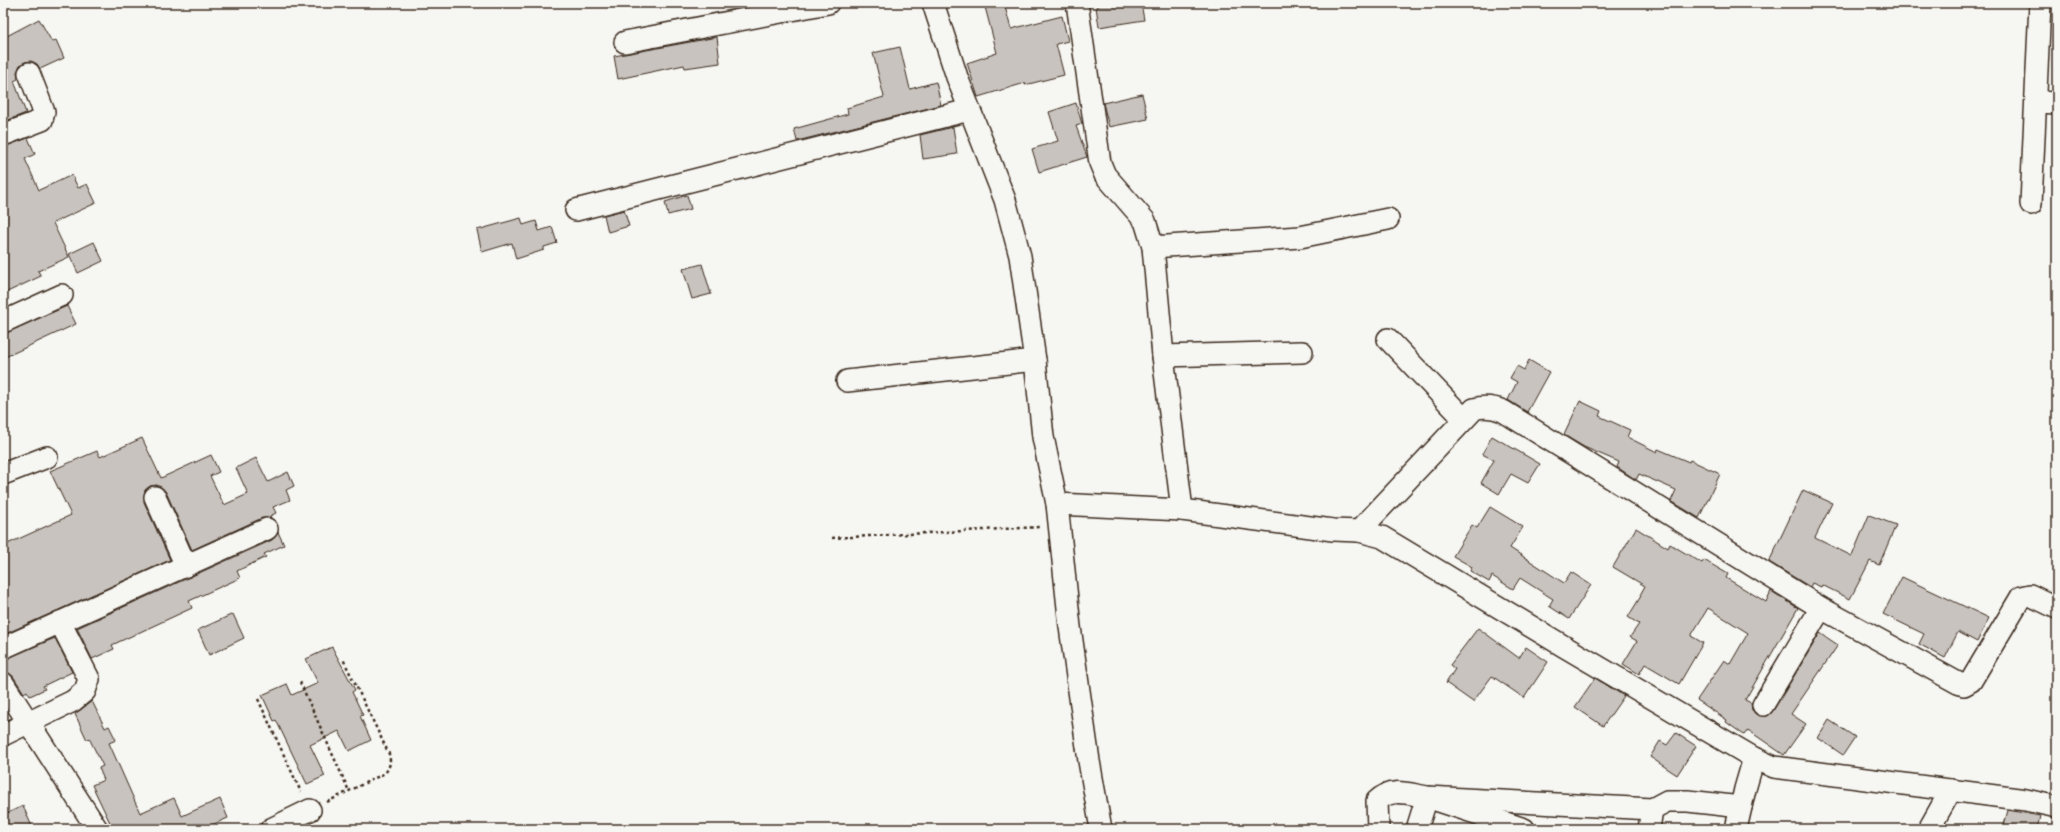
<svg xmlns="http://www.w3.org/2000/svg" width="2060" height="832" font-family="Mali,sans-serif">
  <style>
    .building { fill: #c8c3be; stroke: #3b2a1e }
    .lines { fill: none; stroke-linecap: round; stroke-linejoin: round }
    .street-casing { stroke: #3b2a1e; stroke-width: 24 }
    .path { stroke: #3b2a1e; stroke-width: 2.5; stroke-dasharray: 3 3; stroke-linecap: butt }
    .street { stroke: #f6f6f2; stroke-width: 21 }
  </style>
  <rect width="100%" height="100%" fill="#f6f6f2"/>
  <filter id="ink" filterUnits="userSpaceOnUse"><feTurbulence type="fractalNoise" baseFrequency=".025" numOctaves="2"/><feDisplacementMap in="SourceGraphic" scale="8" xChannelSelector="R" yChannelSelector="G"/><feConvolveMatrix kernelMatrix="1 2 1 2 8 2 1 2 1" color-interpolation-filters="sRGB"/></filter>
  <g filter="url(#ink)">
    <g class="building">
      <polygon points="984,3 1004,3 1011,29 1062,16 1068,41 1056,44 1064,75 1025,85 1025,83 978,97 967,63 997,53"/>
      <polygon points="1098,3 1141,3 1144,20 1099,27 1096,7 1098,7"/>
      <polygon points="39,19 52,42 56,40 64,58 40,69 37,64 31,61 25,62 20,65 17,72 18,79 14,81 26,113 3,122 3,38"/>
      <polygon points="717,37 720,63 685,68 684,65 618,79 614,56"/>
      <polygon points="900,47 910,89 936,82 941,105 797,141 794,129 848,114 847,108 884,97 873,53"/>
      <polygon points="1142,94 1148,119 1109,127 1103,103"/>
      <polygon points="1076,103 1082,124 1076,126 1087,157 1039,172 1032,149 1058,141 1049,112"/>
      <polygon points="953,127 957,154 923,159 920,135"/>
      <polygon points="28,138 35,154 25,159 39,190 72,175 78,188 87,184 96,203 53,223 69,257 38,271 41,276 3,294 3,147"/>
      <polygon points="687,195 691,209 668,215 665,202"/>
      <polygon points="624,210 629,226 608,232 604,215"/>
      <polygon points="521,218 523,225 536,221 539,231 552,227 557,243 544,247 544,250 516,259 512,243 482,252 477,230"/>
      <polygon points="94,242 103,261 78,273 69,254"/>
      <polygon points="702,264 711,294 692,299 683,269"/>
      <polygon points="67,306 76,324 3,358 3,334"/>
      <polygon points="1529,360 1549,372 1527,412 1508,400 1517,382 1510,378 1517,366 1524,370"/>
      <polygon points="1580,401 1601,411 1599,416 1630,430 1627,437 1657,452 1658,449 1689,462 1690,460 1720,474 1699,518 1671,501 1676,490 1639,474 1636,480 1617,467 1619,462 1584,447 1564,435"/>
      <polygon points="1492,436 1540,464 1528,483 1511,474 1499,494 1481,483 1494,460 1482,454"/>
      <polygon points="142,438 161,478 211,455 219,472 210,476 224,505 248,494 236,468 256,458 268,482 288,472 294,486 286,490 290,500 273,507 276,513 270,516 271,518 262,518 192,550 166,492 157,485 150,486 145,490 144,502 170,560 3,635 3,546 71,515 50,471 97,451 100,457"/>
      <polygon points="1803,490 1832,503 1815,538 1852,556 1869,515 1896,525 1879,565 1870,561 1850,599 1822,585 1821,587 1812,583 1810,587 1769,562"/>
      <polygon points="1490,507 1523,527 1510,548 1564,583 1571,572 1591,585 1569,619 1549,606 1553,599 1520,578 1513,589 1492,576 1489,582 1470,571 1472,567 1453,556 1472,525 1477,528"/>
      <polygon points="1636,528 1668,548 1670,544 1702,563 1704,560 1728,574 1726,578 1766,602 1771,591 1798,608 1745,700 1751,703 1752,710 1757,715 1768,716 1773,711 1820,633 1838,645 1791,714 1806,724 1784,755 1748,730 1744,735 1726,722 1727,720 1697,700 1724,660 1730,664 1748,633 1708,608 1691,636 1703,643 1679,684 1645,664 1639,674 1623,664 1637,641 1630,637 1639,624 1628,617 1641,596 1640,595 1645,586 1613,567"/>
      <polygon points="278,532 284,545 264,554 266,557 237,571 240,578 189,601 192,608 112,645 114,649 92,659 77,628 272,540"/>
      <polygon points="1902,577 1989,618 1977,642 1958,632 1945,658 1919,644 1924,634 1883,614"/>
      <polygon points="233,614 244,638 209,655 198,630"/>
      <polygon points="1478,628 1519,658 1526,647 1548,662 1524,698 1492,676 1473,702 1446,683 1455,669 1450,665"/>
      <polygon points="55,638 72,672 43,686 45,689 30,696 27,691 24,693 13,676 3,671 3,660"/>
      <polygon points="332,647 355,690 352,692 363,715 360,716 371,740 349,751 339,731 310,745 325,776 307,784 276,720 274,721 262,695 287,684 292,695 318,683 306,659"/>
      <polygon points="1595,678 1624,696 1603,726 1575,707"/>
      <polygon points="92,701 105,728 109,726 116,740 109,743 140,813 174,798 182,816 220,799 228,818 202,829 113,829 92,785 104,780 99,768 103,766 89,738 87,740 75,714"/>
      <polygon points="1829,720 1855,737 1843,755 1818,738"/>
      <polygon points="1676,733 1696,746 1677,775 1650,757 1660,741 1667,745"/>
      <polygon points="23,806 33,829 3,829 3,815"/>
      <polygon points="2008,810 2040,816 2037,829 2003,829"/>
    </g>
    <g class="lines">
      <defs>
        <g id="street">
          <polyline points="933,3 957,77 1005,200 1020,256 1035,360 1043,437 1057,504 1070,627 1089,761 1101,829"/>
          <polyline points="1077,3 1100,163 1105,175 1145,221 1153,247 1163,356 1182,510"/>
          <polyline points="625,42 828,3"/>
          <polyline points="2036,102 2057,103"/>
          <polyline points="3,135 42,120 44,112 29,73"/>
          <polyline points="2031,204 2040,3"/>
          <polyline points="576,210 969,110"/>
          <polyline points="1153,247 1300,237 1388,219"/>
          <polyline points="3,322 62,295"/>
          <polyline points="1388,339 1464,419"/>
          <polyline points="1163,356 1302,352"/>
          <polyline points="847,381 1035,360"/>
          <polyline points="3,474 47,457"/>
          <polyline points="155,497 186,566"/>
          <polyline points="1057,504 1182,510 1333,530 1359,531 1382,537 1565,647 1754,758 1774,767 2026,800 2057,807"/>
          <path d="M1359 531 1474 409C1484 406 1493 407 1503 411L1821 608 1958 683 1964 685 1971 681 2021 597 2030 595 2057 608"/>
          <polyline points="3,648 267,529"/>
          <polyline points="3,683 97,829"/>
          <polyline points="1763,705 1821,608"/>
          <polyline points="3,735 73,701 85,691 89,679 60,622"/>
          <polyline points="271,829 310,810"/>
          <path d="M1378 829 1377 801C1391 787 1408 794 1427 797L1652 809 1667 801H1688L1741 807"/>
          <polyline points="1417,829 1427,797 1524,829"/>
          <polyline points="1649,829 1652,809"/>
          <polyline points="1736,829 1745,789 1754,758"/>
          <polyline points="1929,829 1951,790"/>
        </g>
      </defs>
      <use href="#street" class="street-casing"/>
      <g class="path">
        <polyline points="832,538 1040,527"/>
        <polyline points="300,682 349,791"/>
        <polyline points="258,699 301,792"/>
        <path d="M327 802 385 773C390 767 391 762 389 754L343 659"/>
      </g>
      <use href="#street" class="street"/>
    </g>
  </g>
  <rect width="2060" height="832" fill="none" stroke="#f6f6f2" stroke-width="16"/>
  <rect x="8" y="8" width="2044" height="816" fill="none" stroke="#3b2a1e" stroke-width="1.5" filter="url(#ink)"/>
</svg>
